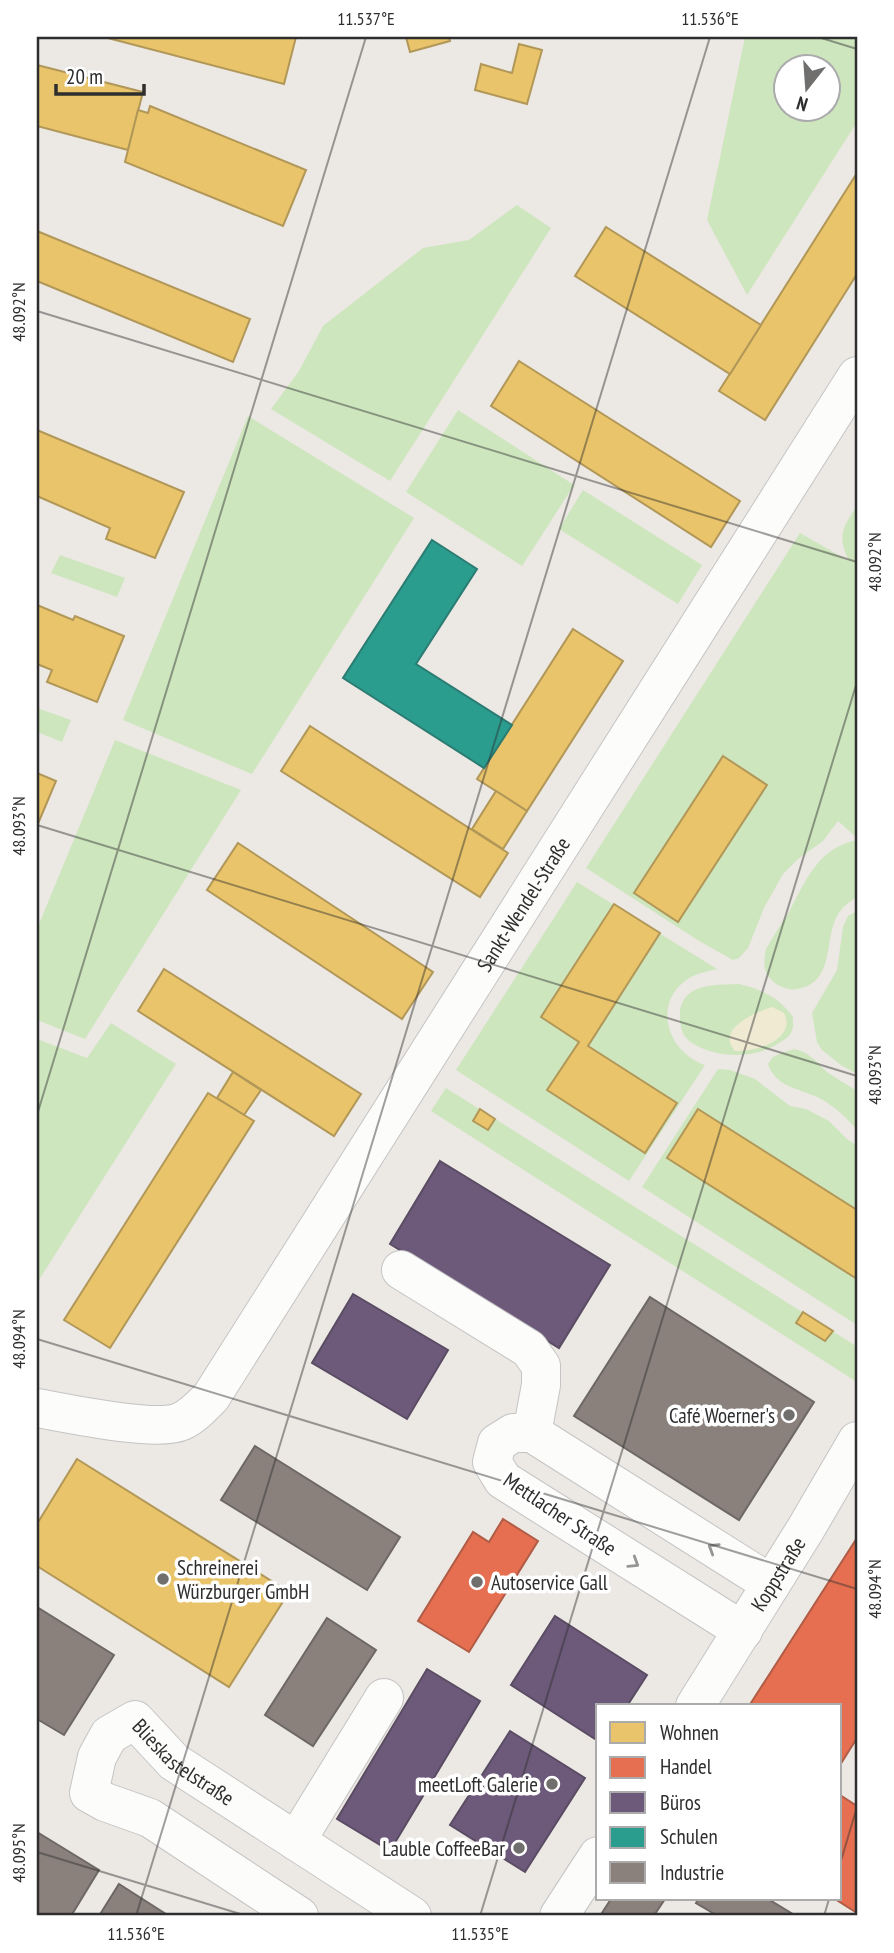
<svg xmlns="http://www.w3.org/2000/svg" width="894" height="1953" font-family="'PT Sans Narrow',sans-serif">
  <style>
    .green { fill: #cee6be; fill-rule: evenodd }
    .sand { fill: #f0ead3 }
    .homes { fill: #e9c46a; stroke: #b19758; stroke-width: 2 }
    .shops { fill: #e76f51; stroke: #b05c46; stroke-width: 2 }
    .offices { fill: #6d597a; stroke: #5a4c63; stroke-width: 2 }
    .schools { fill: #2a9d8f; stroke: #2b7c72; stroke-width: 2 }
    .industry { fill: #8a817c; stroke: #6e6865; stroke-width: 2 }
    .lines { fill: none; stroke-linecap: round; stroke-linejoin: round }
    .minor-casing { stroke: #c5c4c5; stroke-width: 40 }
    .minor { stroke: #fcfcfb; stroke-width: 38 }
    .oneway { stroke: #959594 }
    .ticks { fill: none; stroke: #2e2e2e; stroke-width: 2; stroke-opacity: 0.45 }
    .poi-dot { fill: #706f6e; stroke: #fff; stroke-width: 2.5 }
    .labels { text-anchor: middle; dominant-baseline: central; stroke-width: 7; stroke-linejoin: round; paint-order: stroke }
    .street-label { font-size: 21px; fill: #2e2e2e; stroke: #fff }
    .poi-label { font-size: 21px; fill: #2e2e2e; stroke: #fff; text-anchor: end }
    .neatline { fill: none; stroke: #2e2e2e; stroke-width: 2.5 }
    .ticks-label { font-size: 18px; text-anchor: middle; fill: #2e2e2e }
  </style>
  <rect width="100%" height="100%" fill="#ece8e4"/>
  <g class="green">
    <path d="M745 37H857V122L747 295 707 220ZM786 66H828V108H786Z"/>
    <polygon points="517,205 551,228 390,481 271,409 299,371 323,326 423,248 469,240"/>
    <polygon points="458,410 574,485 522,566 406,492"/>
    <polygon points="248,416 414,518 252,774 123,720"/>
    <polygon points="583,490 702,565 678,604 559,529"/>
    <path d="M857 506V838L838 821 823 841 798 859 783 874 764 908 748 948 739 958 733 960 699 941 586 868 800 533 849 561C837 536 842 528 857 506Z"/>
    <polygon points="60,555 125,578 117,597 51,573"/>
    <polygon points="37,708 71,720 62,742 37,732"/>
    <polygon points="115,740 241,790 85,1039 37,1020 37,929"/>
    <path d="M853 841H857V897C849 902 842 907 837 916 824 940 835 982 798 989 787 991 775 985 768 976 763 969 764 958 766 949 773 936 781 924 789 912 805 882 817 850 853 841Z"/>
    <path d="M577 882 717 969C706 972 695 973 685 981 652 1006 669 1053 705 1065L629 1181 456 1070Z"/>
    <polygon points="857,911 857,1074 841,1065 822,1050 817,1042 812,1013 837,970 843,927 848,916"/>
    <path d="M739 984C761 989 780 998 793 1017 793 1022 794 1028 791 1033 789 1037 784 1040 779 1043 755 1059 717 1059 692 1043 683 1037 681 1030 680 1020 677 983 713 985 739 984Z"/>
    <polygon points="111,1023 176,1064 37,1283 37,1039 87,1058"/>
    <path d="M794 1049C810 1052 816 1062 827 1072 837 1079 848 1085 857 1091V1130C847 1118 836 1108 823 1100 804 1089 776 1089 768 1064L773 1057 779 1054Z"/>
    <polygon points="718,1069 730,1070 755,1079 790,1106 806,1109 829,1121 848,1140 857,1145 857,1325 642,1187"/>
    <polygon points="446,1088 856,1346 857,1382 431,1111"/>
  </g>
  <path class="sand" d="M772 1007 784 1013C797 1039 756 1052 735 1051 715 1029 756 1012 772 1007Z"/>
  <g class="homes">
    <polygon points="104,37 296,37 284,84"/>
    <polygon points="406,37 449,37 450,41 410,52"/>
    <polygon points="519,44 542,50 527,104 475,90 481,64 512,73"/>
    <polygon points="37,65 143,92 128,150 37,126"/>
    <polygon points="150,106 306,170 283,226 125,162 138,110 148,113"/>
    <polygon points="857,173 857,274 765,420 719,391"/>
    <polygon points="606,227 761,325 730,374 575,276"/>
    <polygon points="37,231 250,319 233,362 37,281"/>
    <polygon points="519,361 740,501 711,547 491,406"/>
    <polygon points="37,430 184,492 155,558 106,539 110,528 37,496"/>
    <polygon points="37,605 73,620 75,616 124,636 97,702 47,682 52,670 37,664"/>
    <polygon points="573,629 623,661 527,811 477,779"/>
    <polygon points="310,726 508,853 480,897 281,771"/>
    <polygon points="723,756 767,785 678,922 634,893"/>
    <polygon points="37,773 56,781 37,826"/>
    <polygon points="496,791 527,811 503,849 472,829"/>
    <polygon points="238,843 433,972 402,1019 207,890"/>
    <polygon points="614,904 660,933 588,1046 677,1103 645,1153 547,1090 579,1042 541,1017"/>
    <polygon points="164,969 361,1094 334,1136 138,1011"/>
    <polygon points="233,1072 261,1090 244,1115 217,1098"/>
    <polygon points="208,1093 254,1121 110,1348 64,1320"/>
    <polygon points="480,1109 495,1119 488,1130 473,1121"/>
    <polygon points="698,1109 857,1210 857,1279 667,1158"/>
    <polygon points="803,1312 833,1331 825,1341 796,1323"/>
    <polygon points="77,1459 289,1592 229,1687 37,1566 37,1524"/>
  </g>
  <g class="shops">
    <polygon points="503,1519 538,1541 469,1652 418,1621 473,1532 489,1542"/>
    <polygon points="857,1538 857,1738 840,1765 840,1706 749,1706"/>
    <polygon points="840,1795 857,1806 857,1913 835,1899 840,1899"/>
  </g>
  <g class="offices">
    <polygon points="440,1161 610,1265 559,1348 390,1244"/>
    <polygon points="353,1294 448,1350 407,1419 312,1363"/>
    <polygon points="555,1616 647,1675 627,1706 598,1706 598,1741 511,1685"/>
    <polygon points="427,1669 480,1701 390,1851 337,1819"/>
    <polygon points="510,1731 585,1778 525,1872 450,1825"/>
  </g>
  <polygon class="schools" points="432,540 477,569 416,664 512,725 484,768 343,678"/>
  <g class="industry">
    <polygon points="650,1297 814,1402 739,1520 574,1416"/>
    <polygon points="255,1446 400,1537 367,1590 221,1500"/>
    <polygon points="37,1607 114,1655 64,1735 37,1719"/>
    <polygon points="327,1618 376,1650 313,1746 265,1715"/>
    <polygon points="37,1832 99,1870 71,1916 37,1916"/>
    <polygon points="119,1884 169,1916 99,1916"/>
    <polygon points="611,1899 665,1899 655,1914 659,1916 600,1916"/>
    <polygon points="698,1899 768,1899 796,1916 718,1916 696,1903"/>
  </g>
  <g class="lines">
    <defs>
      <g id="minor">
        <polyline points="401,1270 529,1349 541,1366 541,1385 532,1433"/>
        <path id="s1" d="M37 1408C66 1413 158 1433 182 1421 193 1416 202 1406 211 1397L857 376"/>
        <polyline points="743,1631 503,1480 492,1462 497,1443 513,1433 532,1433 771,1584"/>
        <path id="s2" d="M695 1706 805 1530 857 1441"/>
        <polyline points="296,1841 384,1698"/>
        <path id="s3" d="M299 1916 150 1818 105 1802 89 1793 97 1757 109 1735 135 1720 174 1762 412 1916"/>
        <polyline points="559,1916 598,1856"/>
      </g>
    </defs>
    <use href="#minor" class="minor-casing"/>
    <use href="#minor" class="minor"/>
  </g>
  <defs><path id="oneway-chevron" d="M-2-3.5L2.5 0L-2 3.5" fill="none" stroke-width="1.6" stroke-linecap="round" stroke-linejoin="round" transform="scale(1.75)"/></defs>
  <g class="oneway">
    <use href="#oneway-chevron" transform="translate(713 1548) rotate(-148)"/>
    <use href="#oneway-chevron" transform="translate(634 1563) rotate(32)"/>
  </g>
  <path class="ticks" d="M818 37 857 49M37 311 857 562M37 825 857 1076M37 1115 366 37M37 1339 857 1589M37 1852 247 1916M840 1864 857 1807M136 1916 710 37M480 1916 857 682M824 1916 829 1899"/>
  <g class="poi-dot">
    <circle cx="789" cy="1415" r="7"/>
    <circle cx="163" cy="1579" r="7"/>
    <circle cx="477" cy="1582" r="7"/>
    <circle cx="552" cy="1784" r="7"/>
    <circle cx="519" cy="1848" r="7"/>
  </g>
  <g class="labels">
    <g class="street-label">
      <text stroke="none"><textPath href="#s1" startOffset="768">Sankt-Wendel-Straße</textPath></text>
      <text transform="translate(560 1514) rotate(34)">Mettlacher Straße</text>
      <text stroke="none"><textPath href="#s2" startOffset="156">Koppstraße</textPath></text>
      <text stroke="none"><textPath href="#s3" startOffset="401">Blieskastelstraße</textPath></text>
    </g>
    <g class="poi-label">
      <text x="775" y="1415">Café Woerner's</text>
      <text x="177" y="1567" text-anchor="start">Schreinerei<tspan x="177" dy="24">Würzburger GmbH</tspan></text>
      <text x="491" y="1582" text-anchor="start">Autoservice Gall</text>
      <text x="538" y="1784">meetLoft Galerie</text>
      <text x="505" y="1848">Lauble CoffeeBar</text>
    </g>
  </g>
  <rect width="894" height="1953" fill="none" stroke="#ffffff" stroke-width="77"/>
  <rect x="596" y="1704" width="245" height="196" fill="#ffffff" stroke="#ababab" stroke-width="2"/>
  <rect x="610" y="1722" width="35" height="21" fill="#e9c46a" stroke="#ababab" stroke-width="2"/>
  <text x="660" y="1740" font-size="21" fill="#2e2e2e">Wohnen</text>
  <rect x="610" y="1757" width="35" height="21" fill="#e76f51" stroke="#ababab" stroke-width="2"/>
  <text x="660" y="1774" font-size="21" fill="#2e2e2e">Handel</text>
  <rect x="610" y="1792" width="35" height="21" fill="#6d597a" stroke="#ababab" stroke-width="2"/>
  <text x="660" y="1810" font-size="21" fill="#2e2e2e">Büros</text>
  <rect x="610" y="1827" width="35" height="21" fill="#2a9d8f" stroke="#ababab" stroke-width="2"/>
  <text x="660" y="1844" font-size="21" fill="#2e2e2e">Schulen</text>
  <rect x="610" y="1862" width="35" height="21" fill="#8a817c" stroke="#ababab" stroke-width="2"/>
  <text x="660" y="1880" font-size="21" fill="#2e2e2e">Industrie</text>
  <g transform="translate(807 88) rotate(197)"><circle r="33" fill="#ffffff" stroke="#ababab" stroke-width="2"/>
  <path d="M0-5L12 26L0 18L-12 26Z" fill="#706f6e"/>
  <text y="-10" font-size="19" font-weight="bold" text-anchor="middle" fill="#2e2e2e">N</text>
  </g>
  <path d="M56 84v10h88v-10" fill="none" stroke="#2e2e2e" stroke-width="3.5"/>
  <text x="66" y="84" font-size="21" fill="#2e2e2e" stroke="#ffffff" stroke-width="5" paint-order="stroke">20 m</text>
  <rect x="38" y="38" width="818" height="1876" class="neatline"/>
  <g class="ticks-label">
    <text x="366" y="25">11.537°E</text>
    <text x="710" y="25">11.536°E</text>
    <text transform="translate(19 312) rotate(-90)" y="6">48.092°N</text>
    <text transform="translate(875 562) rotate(-90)" y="6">48.092°N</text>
    <text transform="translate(19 826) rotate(-90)" y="6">48.093°N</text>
    <text transform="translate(875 1075) rotate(-90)" y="6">48.093°N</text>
    <text transform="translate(19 1339) rotate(-90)" y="6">48.094°N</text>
    <text transform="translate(875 1589) rotate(-90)" y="6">48.094°N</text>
    <text transform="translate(19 1853) rotate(-90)" y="6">48.095°N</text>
    <text x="136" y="1940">11.536°E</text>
    <text x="480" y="1940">11.535°E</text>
  </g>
</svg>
